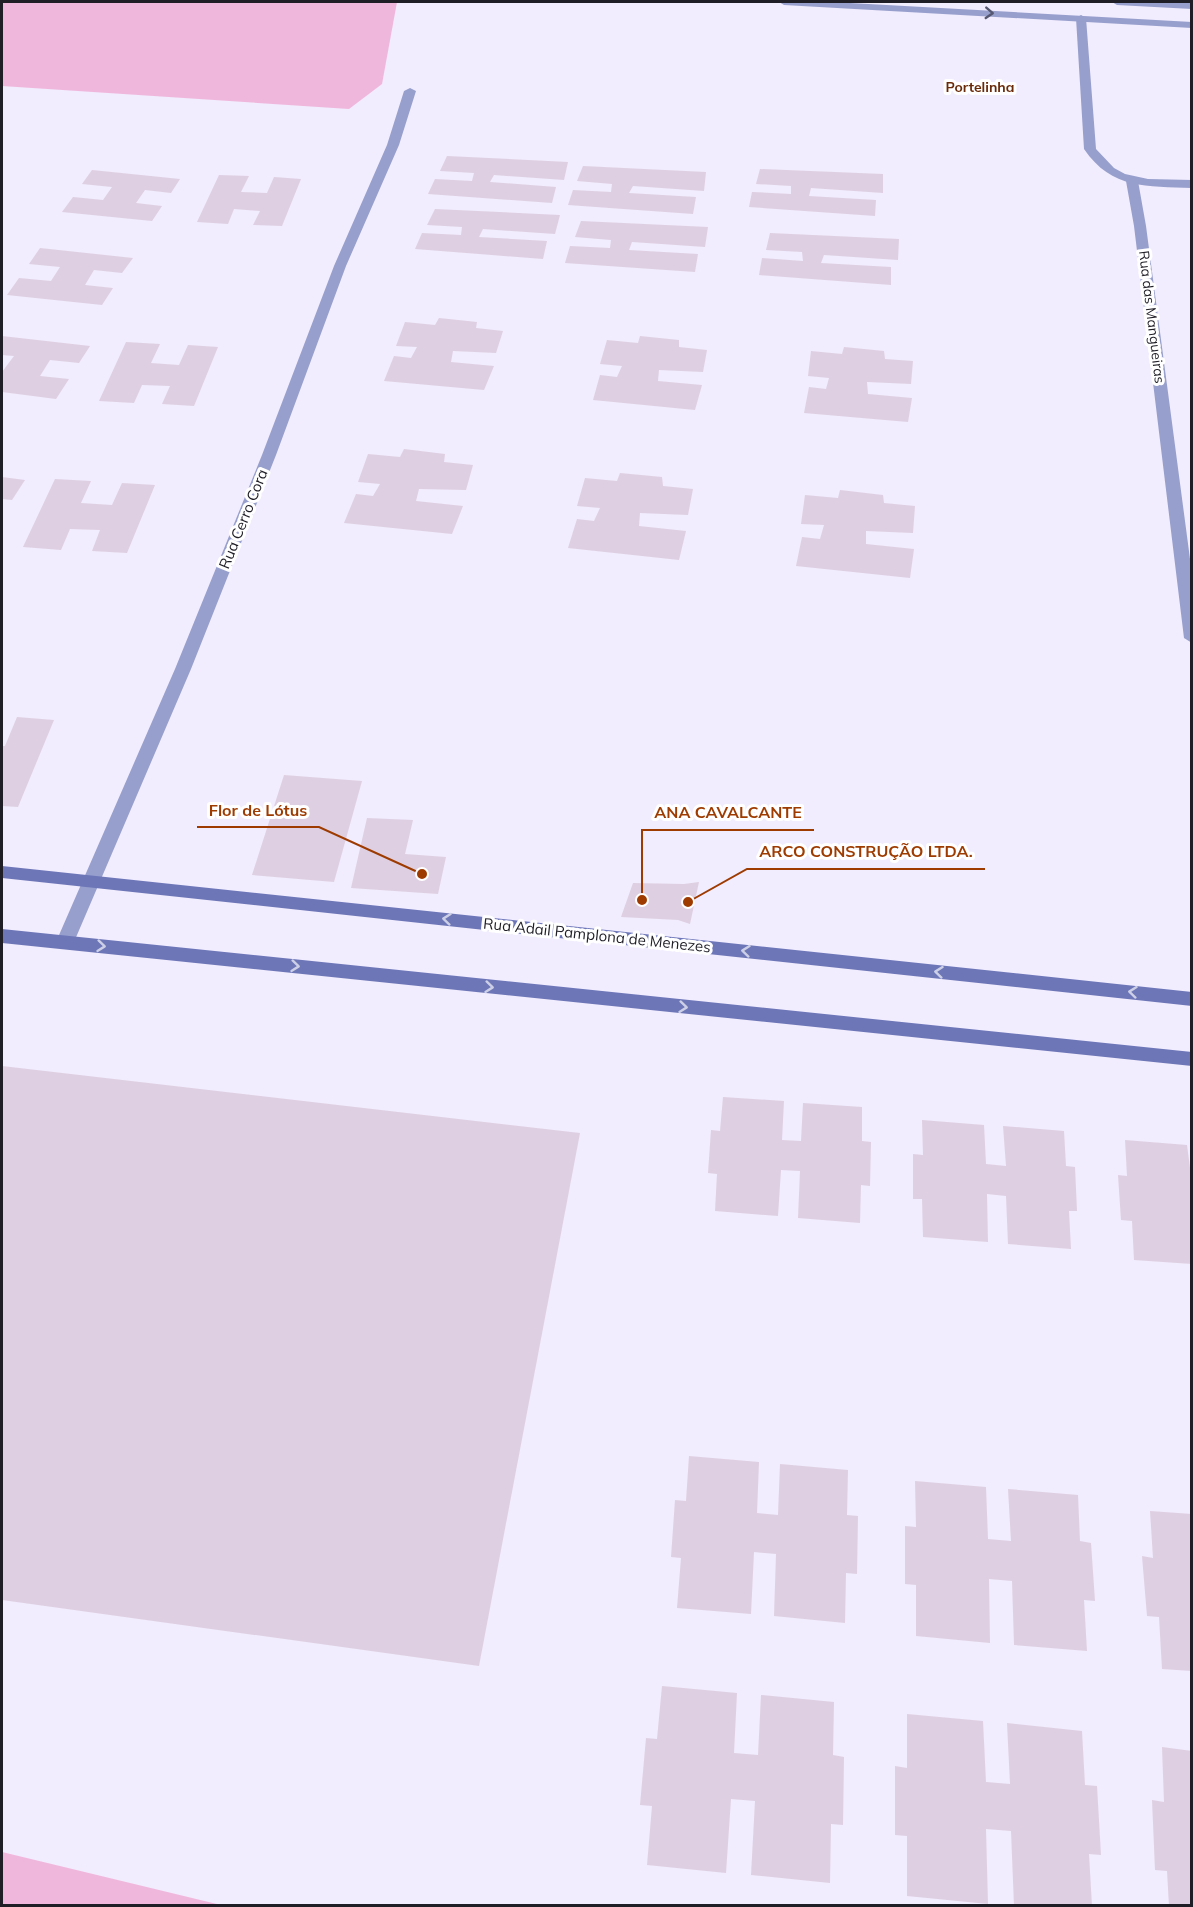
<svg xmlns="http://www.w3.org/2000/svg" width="1193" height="1907" font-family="Mulish,sans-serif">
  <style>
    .green { fill: #f0b7dc }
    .building { fill: #ded0e2 }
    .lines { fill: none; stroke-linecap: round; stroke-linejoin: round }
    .lane { fill: #979fcc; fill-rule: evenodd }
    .street { fill: #979fcc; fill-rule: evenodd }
    .secondary { fill: #6d77b8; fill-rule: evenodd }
    .oneway { stroke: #555870 }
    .oneway2 { stroke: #cccfe6 }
    .labels { text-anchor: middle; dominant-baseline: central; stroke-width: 6; stroke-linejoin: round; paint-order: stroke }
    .far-neighbourhood-label { font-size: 14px; font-weight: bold; fill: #692a0a; stroke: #fff }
    .far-street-label { font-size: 14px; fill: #1f1d25; stroke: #fff }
    .street-label { font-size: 15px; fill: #1f1d25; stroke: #fff }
    .leader { fill: none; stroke: #9e3b00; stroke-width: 2 }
    .callout-dot { fill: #9e3b00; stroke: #fff; stroke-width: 2 }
    .callout-label { font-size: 16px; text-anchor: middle; font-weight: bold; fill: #9e3b00; stroke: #fff; stroke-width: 6; stroke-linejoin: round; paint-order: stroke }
  </style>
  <rect width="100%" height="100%" fill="#f1ecfe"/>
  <g class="green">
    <polygon points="2,2 397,2 382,84 349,109 2,86"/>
    <polygon points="2,1852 221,1905 2,1905"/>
  </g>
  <g class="building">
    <polygon points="447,156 568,162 564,180 494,175 490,182 556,187 552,203 428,194 435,179 472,181 474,173 440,171"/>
    <polygon points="583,166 706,172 704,191 633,186 629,193 696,197 693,214 568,205 573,190 611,192 612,184 577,181"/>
    <polygon points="760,169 883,174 883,193 811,188 809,196 876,200 875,216 749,207 752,192 791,194 791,186 756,184"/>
    <polygon points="92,170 180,179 171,193 145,190 136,203 162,206 152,221 62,212 73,197 103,200 112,187 82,184"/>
    <polygon points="219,175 249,176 241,192 267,193 274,177 301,179 282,226 253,225 260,211 234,209 228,224 197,222"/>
    <polygon points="435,209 560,215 555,234 483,229 479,237 547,241 543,259 415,249 422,233 461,235 462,227 427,225"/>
    <polygon points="581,221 708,227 705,247 632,242 629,250 698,254 695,272 565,263 570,246 610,248 611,240 575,237"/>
    <polygon points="770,233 899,239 898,260 824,255 821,263 891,267 891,285 759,275 762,258 803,261 802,252 766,250"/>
    <polygon points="40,248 133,258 122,273 94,270 85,285 113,288 102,305 7,295 19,278 51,281 60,267 29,264"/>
    <polygon points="439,318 477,322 476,328 503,331 496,353 453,351 451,362 494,366 484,390 384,381 394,356 411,358 417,347 396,346 405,322 435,325"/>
    <polygon points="2,336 90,346 79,363 50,360 40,376 69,379 56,399 2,392 2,372 14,356 2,355"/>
    <polygon points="640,336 679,340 679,347 707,350 703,372 659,370 658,381 702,385 695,410 593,400 600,375 617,377 622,366 600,364 607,340 638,343"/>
    <polygon points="126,342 160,344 151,363 179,365 188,345 218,347 194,406 162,404 170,386 142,385 134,403 99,401"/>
    <polygon points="844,347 884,351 885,359 913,361 911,384 867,382 868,394 912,398 908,422 804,413 809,387 826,389 829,378 808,376 811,351 842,354"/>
    <polygon points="404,449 445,454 444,462 473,465 466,490 419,489 416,501 463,506 452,534 344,523 356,494 373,496 380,484 358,482 368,454 400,457"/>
    <polygon points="620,473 662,477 663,486 693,489 688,515 640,513 639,526 686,531 679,560 568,548 577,519 594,521 600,508 577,506 585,478 617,481"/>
    <polygon points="2,477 25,480 12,500 2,499"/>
    <polygon points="55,479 91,481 81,503 112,505 122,483 155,485 127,553 92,551 100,530 70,529 61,550 23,547"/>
    <polygon points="840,490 883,495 884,503 915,506 913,533 866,531 866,544 914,549 910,578 796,566 802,537 820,539 824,525 801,524 805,495 838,498"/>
    <polygon points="17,717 54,720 18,807 2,806 2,746 5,746"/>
    <polygon points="284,775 362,781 334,882 252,875"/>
    <polygon points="367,818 413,820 405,854 446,857 438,894 351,888"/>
    <polygon points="699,882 690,924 678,920 621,917 633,883 684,884"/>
    <polygon points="2,1066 580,1133 479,1666 2,1600"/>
    <polygon points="723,1097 784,1101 782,1140 801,1141 803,1103 862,1107 862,1141 871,1142 870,1186 861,1185 860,1223 798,1218 800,1171 781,1170 778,1216 715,1211 717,1174 708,1173 711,1130 720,1131"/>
    <polygon points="922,1120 984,1125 986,1164 1006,1166 1003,1126 1064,1131 1066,1166 1075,1167 1077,1211 1069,1211 1071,1249 1008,1244 1006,1196 987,1194 988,1242 923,1237 922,1199 913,1199 913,1154 923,1155"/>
    <polygon points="1125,1140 1187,1145 1192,1183 1192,1264 1134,1260 1132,1221 1121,1220 1118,1175 1127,1176"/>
    <polygon points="689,1456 759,1462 757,1513 778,1515 780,1464 848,1470 847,1515 858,1516 857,1574 846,1573 845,1623 774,1616 776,1554 754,1552 751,1614 677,1608 681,1558 671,1557 675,1500 686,1501"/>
    <polygon points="915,1481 986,1487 988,1539 1011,1541 1008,1489 1078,1495 1080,1541 1091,1543 1095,1601 1084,1600 1087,1651 1014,1645 1012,1581 989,1579 990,1643 916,1636 916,1585 905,1584 905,1526 916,1527"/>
    <polygon points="1150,1511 1192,1514 1192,1671 1162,1669 1159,1617 1147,1616 1142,1556 1153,1558"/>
    <polygon points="662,1686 737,1693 734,1753 758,1755 761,1695 834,1702 833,1755 844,1757 843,1825 831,1824 830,1883 751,1875 755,1801 731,1799 726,1873 647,1865 652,1806 640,1805 646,1738 657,1739"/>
    <polygon points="907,1714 983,1721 986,1782 1010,1784 1007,1723 1082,1731 1085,1785 1097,1786 1101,1855 1089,1854 1092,1906 1014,1906 1011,1831 986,1829 988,1904 907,1896 907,1836 895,1835 895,1766 907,1768"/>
    <polygon points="1162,1747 1192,1751 1192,1906 1169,1906 1167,1871 1155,1870 1152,1800 1164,1802"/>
  </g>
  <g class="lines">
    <path class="lane" d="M1081 15 1086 18 1096 149 1114 168 1125 174 1148 179 1192 180V188C1147 186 1112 190 1084 149L1076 18Z"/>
    <g class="street">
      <polygon points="779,2 832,2 1192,22 1192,28 784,5"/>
      <polygon points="1112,2 1192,3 1192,9 1117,5"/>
      <polygon points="410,88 416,91 399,145 346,266 276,455 191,669 74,942 71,947 65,949 59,947 56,942 175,669 262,455 334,266 387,145 404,91"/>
      <polygon points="1132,177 1138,181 1146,226 1192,574 1192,643 1184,638 1134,226 1126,181"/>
    </g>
    <g class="secondary">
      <polygon points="2,866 1192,992 1192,1006 2,878"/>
      <polygon points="2,929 1192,1052 1192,1066 2,943"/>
    </g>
  </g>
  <defs><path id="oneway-chevron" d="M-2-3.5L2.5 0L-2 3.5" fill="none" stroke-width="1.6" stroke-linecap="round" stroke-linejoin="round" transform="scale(1.5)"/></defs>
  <use class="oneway" href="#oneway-chevron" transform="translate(989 13) rotate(3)"/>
  <g class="oneway2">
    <use href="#oneway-chevron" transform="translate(447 919) rotate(-174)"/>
    <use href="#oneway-chevron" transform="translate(101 946) rotate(6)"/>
    <use href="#oneway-chevron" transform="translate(746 951) rotate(-174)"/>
    <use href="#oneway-chevron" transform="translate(295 966) rotate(6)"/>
    <use href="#oneway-chevron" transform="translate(939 972) rotate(-174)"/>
    <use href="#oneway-chevron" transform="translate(489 987) rotate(6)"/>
    <use href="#oneway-chevron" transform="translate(1133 992) rotate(-174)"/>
    <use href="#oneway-chevron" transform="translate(683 1007) rotate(6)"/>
  </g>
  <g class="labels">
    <g class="far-neighbourhood-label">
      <text x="980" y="87">Portelinha</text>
    </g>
    <g class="far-street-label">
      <text transform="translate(1152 317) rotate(83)">Rua das Mangueiras</text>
    </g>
    <g class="street-label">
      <text transform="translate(243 519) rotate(-68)">Rua Cerro Cora</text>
      <text transform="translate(597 935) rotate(6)">Rua Adail Pamplona de Menezes</text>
    </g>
  </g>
  <path class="leader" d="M422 874L319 827H197M642 900L642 830H814M688 902L747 869H985"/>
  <g class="callout-dot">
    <circle cx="422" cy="874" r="6"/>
    <circle cx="642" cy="900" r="6"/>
    <circle cx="688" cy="902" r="6"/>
  </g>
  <g class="callout-label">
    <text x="258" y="816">Flor de Lótus</text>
    <text x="728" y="818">ANA CAVALCANTE</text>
    <text x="866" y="857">ARCO CONSTRUÇÃO LTDA.</text>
  </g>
  <rect width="1193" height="1907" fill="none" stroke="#1f1d25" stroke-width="6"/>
</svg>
